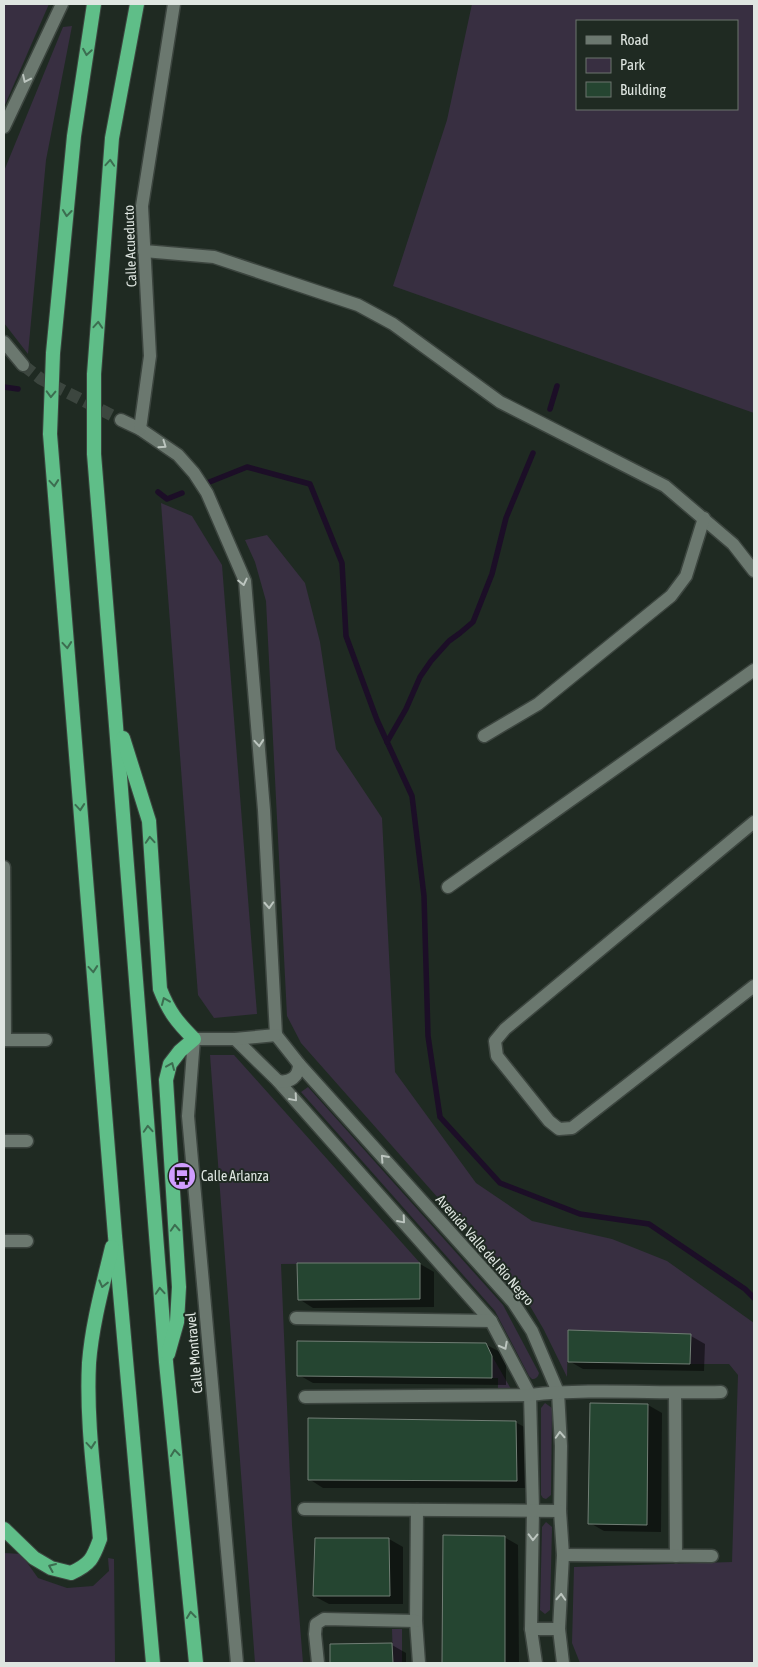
<svg xmlns="http://www.w3.org/2000/svg" width="758" height="1667" font-family="'Asap Condensed',sans-serif">
  <style>
    .green { fill: #382f41; fill-rule: evenodd }
    .shadow { fill: #0007 }
    .lines { fill: none; stroke-linecap: round; stroke-linejoin: round }
    .stream { stroke: #1c0e27; stroke-width: 5.5 }
    .building { fill: #254531; stroke: #717e75 }
    .minor-tunnel { stroke: #3c463f; stroke-width: 12; stroke-dasharray: 12 6; stroke-linecap: butt }
    .minor-casing { stroke: #3c453f; stroke-width: 15 }
    .trunk-casing { stroke: #3c453f; stroke-width: 16 }
    .minor { stroke: #6b786f; stroke-width: 12 }
    .trunk { stroke: #5fbe88; stroke-width: 14 }
    .oneway { stroke: #3c6d50 }
    .oneway2 { stroke: #bcc5bf }
    .labels { text-anchor: middle; dominant-baseline: central; stroke-width: 4; stroke-linejoin: round; paint-order: stroke }
    .street-label { font-size: 14px; fill: #dfe6e1; stroke: #1f2a22 }
    .poi-label { font-size: 14px; fill: #dfe6e1; stroke: #1f2a22; text-anchor: start }
  </style>
  <rect width="100%" height="100%" fill="#1f2a22"/>
  <g class="green">
    <polygon points="4,4 49,4 4,107"/>
    <path d="M472 4H754V413L393 286 447 120ZM577 21H737V109H577Z"/>
    <polygon points="72,26 46,160 28,354 4,323 4,171 63,27"/>
    <polygon points="161,503 192,516 222,565 257,1014 214,1018 198,995"/>
    <polygon points="267,535 305,583 320,642 336,749 382,818 395,1072 476,1183 532,1221 612,1239 667,1261 754,1323 754,1663 580,1663 572,1643 574,1567 732,1562 738,1375 729,1364 690,1364 691,1334 568,1330 567,1377 544,1330 523,1294 301,1043 287,1016 266,601 255,562 245,540"/>
    <polygon points="210,1055 234,1055 420,1263 281,1264 292,1525 303,1663 255,1663"/>
    <path d="M308 1087 503 1305 539 1373C538 1377 536 1379 532 1379L529 1376 495 1311 301 1092Z"/>
    <polygon points="492,1356 511,1389 498,1388 498,1378 492,1378"/>
    <polygon points="545,1403 552,1408 551,1495 546,1499 543,1498 541,1495 541,1408"/>
    <polygon points="546,1522 552,1527 550,1610 545,1614 540,1610 542,1527"/>
    <polygon points="4,1553 21,1554 38,1578 67,1588 93,1586 109,1571 108,1558 114,1559 115,1663 4,1663"/>
    <polygon points="392,1629 402,1629 402,1663 393,1663"/>
  </g>
  <g class="shadow">
    <polygon points="420,1264 434,1272 434,1307 313,1308 299,1299"/>
    <polygon points="691,1336 705,1344 704,1371 583,1369 569,1361"/>
    <polygon points="485,1344 500,1352 506,1365 506,1385 313,1383 299,1375"/>
    <polygon points="648,1405 662,1413 661,1532 604,1531 590,1523"/>
    <polygon points="515,1422 530,1430 531,1488 323,1488 309,1479"/>
    <polygon points="444,1537 504,1537 518,1545 519,1663 444,1663"/>
    <polygon points="389,1539 403,1547 403,1604 329,1604 314,1596"/>
    <polygon points="331,1645 392,1645 406,1653 406,1663 332,1663"/>
  </g>
  <g class="lines">
    <g class="stream">
      <polyline points="4,387 18,389"/>
      <polyline points="550,409 557,386"/>
      <polyline points="202,485 247,467 310,484 342,563 346,636 377,720 412,796 424,896 428,1036 440,1117 500,1183 580,1214 649,1224 745,1289 754,1298"/>
      <polyline points="158,492 167,499 182,493"/>
      <polyline points="387,742 406,709 420,677 431,661 449,641 460,633 473,622 492,574 506,518 533,453"/>
    </g>
  </g>
  <g class="building">
    <polygon points="297,1263 420,1263 420,1299 298,1300"/>
    <polygon points="568,1330 691,1334 690,1364 568,1362"/>
    <polygon points="297,1341 486,1343 492,1356 492,1378 297,1376"/>
    <polygon points="590,1403 648,1404 647,1525 588,1524"/>
    <polygon points="308,1418 516,1421 517,1481 308,1480"/>
    <polygon points="443,1535 505,1536 505,1663 442,1663"/>
    <polygon points="315,1538 389,1538 390,1596 313,1596"/>
    <polygon points="392,1643 393,1663 330,1663 330,1644"/>
  </g>
  <g class="lines">
    <polyline class="minor-tunnel" points="23,365 41,379 121,420"/>
    <defs>
      <g id="minor">
        <polyline points="4,127 62,4"/>
        <polyline points="144,251 214,257 358,305 393,324 500,402 665,486 733,544 754,571"/>
        <polyline points="4,342 23,365"/>
        <polyline points="121,420 140,429 178,455 194,473 207,493 245,581 264,810 276,1035"/>
        <polyline points="140,429 150,356 142,206 174,4"/>
        <polyline points="484,736 538,704 671,596 686,576 704,518"/>
        <polyline points="754,822 505,1029 495,1041 497,1056 549,1121 559,1129 572,1128 754,986"/>
        <polyline points="4,867 5,1040"/>
        <polyline points="448,887 754,670"/>
        <polyline points="276,1035 299,1064 513,1302 532,1331 558,1392 561,1446 560,1511 563,1555 559,1629 563,1663"/>
        <polyline points="235,1039 278,1081 491,1321 530,1395 533,1510 531,1629 536,1663"/>
        <polyline points="4,1040 46,1040"/>
        <path d="M278 1081C290 1083 299 1077 299 1064"/>
        <polyline points="4,1141 27,1141"/>
        <polyline points="4,1241 27,1241"/>
        <polyline points="296,1318 491,1321"/>
        <polyline points="675,1393 676,1556"/>
        <path d="M305 1397 530 1395C593 1388 657 1394 721 1392"/>
        <polyline points="304,1509 560,1511"/>
        <polyline points="417,1510 416,1621 419,1663"/>
        <polyline points="563,1555 712,1556"/>
        <polyline points="531,1629 559,1629"/>
        <polyline points="237,1663 188,1116 194,1039 235,1039 276,1035"/>
        <polyline points="318,1663 315,1634 316,1624 324,1619 416,1621"/>
      </g>
      <g id="trunk">
        <polyline points="94,4 74,136 53,353 50,434 115,1236 153,1663"/>
        <polyline points="137,4 112,138 94,374 94,454 115,713 166,1362 196,1663"/>
        <path d="M123 738 149 821 160 989C169 1012 177 1022 194 1039L180 1051 170 1064 166 1080 179 1287 177 1322 168 1354"/>
        <path d="M4 1529 34 1558 51 1568 71 1573C91 1564 93 1558 100 1539 95 1480 86 1422 89 1363 92 1324 103 1285 112 1247"/>
      </g>
    </defs>
    <use href="#minor" class="minor-casing"/>
    <use href="#trunk" class="trunk-casing"/>
    <use href="#minor" class="minor"/>
    <use href="#trunk" class="trunk"/>
  </g>
  <defs><path id="oneway-chevron" d="M-2-3.5L2.5 0L-2 3.5" fill="none" stroke-width="1.6" stroke-linecap="round" stroke-linejoin="round" transform="scale(1.25)"/></defs>
  <g class="oneway">
    <use href="#oneway-chevron" transform="translate(87 52) rotate(99)"/>
    <use href="#oneway-chevron" transform="translate(110 163) rotate(-86)"/>
    <use href="#oneway-chevron" transform="translate(67 213) rotate(96)"/>
    <use href="#oneway-chevron" transform="translate(98 325) rotate(-86)"/>
    <use href="#oneway-chevron" transform="translate(51 394) rotate(92)"/>
    <use href="#oneway-chevron" transform="translate(54 483) rotate(85)"/>
    <use href="#oneway-chevron" transform="translate(67 645) rotate(85)"/>
    <use href="#oneway-chevron" transform="translate(80 807) rotate(85)"/>
    <use href="#oneway-chevron" transform="translate(150 840) rotate(-94)"/>
    <use href="#oneway-chevron" transform="translate(93 969) rotate(85)"/>
    <use href="#oneway-chevron" transform="translate(165 1001) rotate(-113)"/>
    <use href="#oneway-chevron" transform="translate(171 1066) rotate(-67)"/>
    <use href="#oneway-chevron" transform="translate(148 1129) rotate(-94)"/>
    <use href="#oneway-chevron" transform="translate(175 1228) rotate(-93)"/>
    <use href="#oneway-chevron" transform="translate(103 1284) rotate(104)"/>
    <use href="#oneway-chevron" transform="translate(160 1291) rotate(-94)"/>
    <use href="#oneway-chevron" transform="translate(91 1445) rotate(85)"/>
    <use href="#oneway-chevron" transform="translate(175 1453) rotate(-96)"/>
    <use href="#oneway-chevron" transform="translate(52 1567) rotate(-157)"/>
    <use href="#oneway-chevron" transform="translate(191 1615) rotate(-96)"/>
  </g>
  <g class="oneway2">
    <use href="#oneway-chevron" transform="translate(26 79) rotate(115)"/>
    <use href="#oneway-chevron" transform="translate(163 445) rotate(35)"/>
    <use href="#oneway-chevron" transform="translate(243 582) rotate(77)"/>
    <use href="#oneway-chevron" transform="translate(259 743) rotate(85)"/>
    <use href="#oneway-chevron" transform="translate(269 905) rotate(87)"/>
    <use href="#oneway-chevron" transform="translate(294 1098) rotate(49)"/>
    <use href="#oneway-chevron" transform="translate(384 1158) rotate(-132)"/>
    <use href="#oneway-chevron" transform="translate(402 1220) rotate(49)"/>
    <use href="#oneway-chevron" transform="translate(504 1346) rotate(62)"/>
    <use href="#oneway-chevron" transform="translate(560 1435) rotate(-93)"/>
    <use href="#oneway-chevron" transform="translate(533 1537) rotate(91)"/>
    <use href="#oneway-chevron" transform="translate(561 1597) rotate(-87)"/>
  </g>
  <defs>
    <symbol id="bus-disc" viewBox="-11 -11 22 22"><circle r="9.5" fill="#d09dff" stroke="#1f2a22"/><path d="M-5-6H5V4H4V6H2V4H-2V6H-4V4H-5ZM-3.5-4V0h7V-4ZM-3.5 1.2v1.5H-2V1.2ZM2 1.2v1.5H3.5V1.2Z" fill="#111"/></symbol>
  </defs>
  <g fill-rule="evenodd">
    <use href="#bus-disc" x="166" y="1160" width="32" height="32"/>
  </g>
  <g class="labels">
    <g class="street-label">
      <text transform="translate(130 246) rotate(-92)">Calle Acueducto</text>
      <text transform="translate(485 1250) rotate(49)">Avenida Valle del Río Negro</text>
      <text transform="translate(194 1353) rotate(-95)">Calle Montravel</text>
    </g>
    <g class="poi-label">
      <text x="201" y="1176">Calle Arlanza</text>
    </g>
  </g>
  <rect width="758" height="1667" fill="none" stroke="#dfe6e1" stroke-width="10"/>
  <rect x="576" y="20" width="162" height="90" fill="#1f2a22" stroke="#6c756e"/>
  <rect x="586" y="36" width="25" height="8" fill="#6b786f" stroke="#6c756e"/>
  <text x="620" y="45" font-size="15" fill="#dfe6e1">Road</text>
  <rect x="586" y="58" width="25" height="15" fill="#382f41" stroke="#6c756e"/>
  <text x="620" y="70" font-size="15" fill="#dfe6e1">Park</text>
  <rect x="586" y="82" width="25" height="15" fill="#254531" stroke="#6c756e"/>
  <text x="620" y="95" font-size="15" fill="#dfe6e1">Building</text>
</svg>
